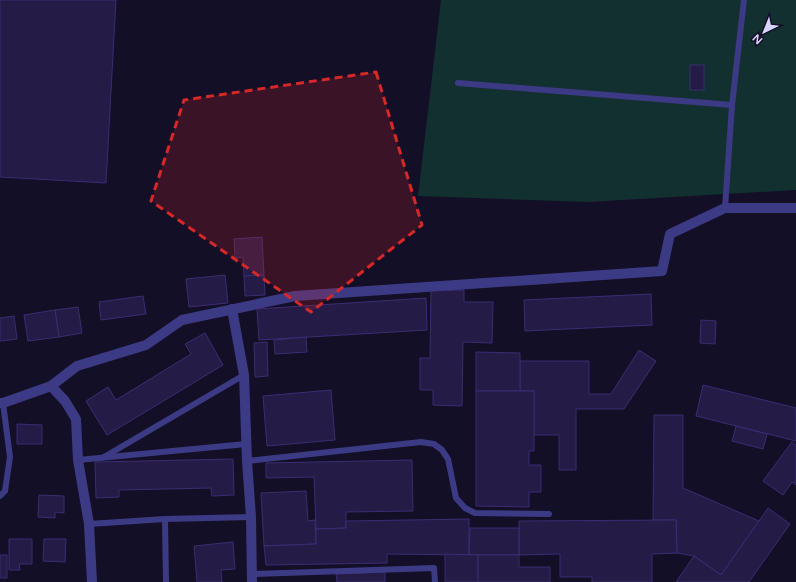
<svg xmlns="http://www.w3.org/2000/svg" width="796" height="582" font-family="'Varela Round',sans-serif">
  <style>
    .green { fill: #12302f }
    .building { fill: #241b47; stroke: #3b2d73 }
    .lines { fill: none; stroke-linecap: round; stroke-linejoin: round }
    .lane { stroke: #3d3a85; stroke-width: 6 }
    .street { stroke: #3d3a85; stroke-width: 10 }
    .marked { fill: #d62828; fill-opacity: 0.2; stroke: #d62828; stroke-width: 3; stroke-dasharray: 8 5; stroke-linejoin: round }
  </style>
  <rect width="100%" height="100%" fill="#130f26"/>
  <polygon class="green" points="441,0 796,0 796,190 588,202 418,196"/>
  <g class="building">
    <polygon points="0,0 116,0 106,183 0,177"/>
    <rect x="690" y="65" width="14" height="25"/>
    <polygon points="262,237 264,275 244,276 243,257 235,258 234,239"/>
    <polygon points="225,275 228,303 189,307 186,279"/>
    <polygon points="264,275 265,295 245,296 244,276"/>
    <polygon points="431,290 464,290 464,302 493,302 492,343 463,342 462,406 433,405 433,390 420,390 420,358 430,358"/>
    <polygon points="651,294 652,325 525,331 524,300"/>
    <polygon points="143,296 146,314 101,320 99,302"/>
    <polygon points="426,298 427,330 259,340 257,309"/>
    <polygon points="78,307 82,333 59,337 55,310"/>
    <polygon points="55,310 59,337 28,341 24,315"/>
    <polygon points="14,316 17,339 0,341 0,318"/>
    <polygon points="701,320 716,321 715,344 700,343"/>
    <polygon points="205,333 223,365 107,435 86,401 108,387 116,400 191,354 185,344"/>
    <polygon points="306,337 307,352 275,354 274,340"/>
    <polygon points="267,342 268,376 255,377 254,343"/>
    <polygon points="639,350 656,361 624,409 576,409 576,470 559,470 559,435 534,435 534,391 520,391 520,361 589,361 589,394 611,394"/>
    <polygon points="476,352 520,353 520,391 476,391"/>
    <polygon points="703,385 796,408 796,441 696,416"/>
    <polygon points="331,390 335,440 267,446 263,396"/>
    <polygon points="476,391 534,391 534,451 529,451 529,465 541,465 541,492 529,492 529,507 476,506"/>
    <polygon points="654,415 683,415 683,488 759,521 721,575 694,556 677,553 676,520 653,520"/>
    <polygon points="17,424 42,425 42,444 17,444"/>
    <polygon points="736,426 767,434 763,449 732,441"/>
    <polygon points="792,442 796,445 796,485 792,482 783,495 763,481"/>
    <polygon points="233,459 234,495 212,496 211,488 119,490 119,497 96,498 95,462"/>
    <polygon points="412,460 413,511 346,512 346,528 316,529 314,477 266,478 266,463"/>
    <polygon points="306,491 308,521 315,520 316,544 264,546 261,493"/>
    <polygon points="39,495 64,496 64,513 55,512 55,518 38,517"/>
    <polygon points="768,508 790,524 749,582 676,582 694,556 721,575"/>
    <polygon points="469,519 469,555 387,554 387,563 266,565 264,546 316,544 316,529 346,528 346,521"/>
    <polygon points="676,520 677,553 652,554 652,582 592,582 592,577 560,577 560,554 519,555 519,521"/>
    <polygon points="470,528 519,528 519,555 469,555"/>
    <polygon points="9,539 32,539 32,564 19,564 20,570 9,570"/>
    <polygon points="44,539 66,539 65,562 43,561"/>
    <polygon points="233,542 235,569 221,570 222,582 197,582 194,546"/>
    <polygon points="445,554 478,555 478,582 445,582"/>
    <rect x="0" y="555" width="7" height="23"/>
    <polygon points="478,555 519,555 519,567 550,567 550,582 478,582"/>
    <polygon points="385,572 385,582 337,582 336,574"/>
  </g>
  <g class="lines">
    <g class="lane">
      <polyline points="458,83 732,105"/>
      <polyline points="725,208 732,105 744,0"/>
      <polyline points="104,457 244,375"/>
      <polyline points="78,460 246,444"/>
      <polyline points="247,461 421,442 434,444 442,450 448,459 456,498 465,508 475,513 549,514"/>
      <polyline points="0,496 5,491 10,457 3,403"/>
      <polyline points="165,519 166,582"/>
      <polyline points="89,524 165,519 251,517"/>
      <polyline points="252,574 434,568 435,582"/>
    </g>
    <g class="street">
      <polyline points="232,309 244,375 247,461 251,517 252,582"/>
      <polyline points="51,386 65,401 76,419 78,460 89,524 92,582"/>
      <polyline points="0,403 3,403 51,386 77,366 146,345 182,320 295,296 662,271 670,234 725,208 796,208"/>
    </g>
  </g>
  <path class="marked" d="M376 72 422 225 311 312 151 201 184 100Z"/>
  <g transform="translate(764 32) rotate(223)" stroke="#130f26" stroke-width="3" paint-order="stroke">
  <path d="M0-3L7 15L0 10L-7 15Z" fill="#d9d4ff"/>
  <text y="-6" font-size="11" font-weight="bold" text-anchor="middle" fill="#d9d4ff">N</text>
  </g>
</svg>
